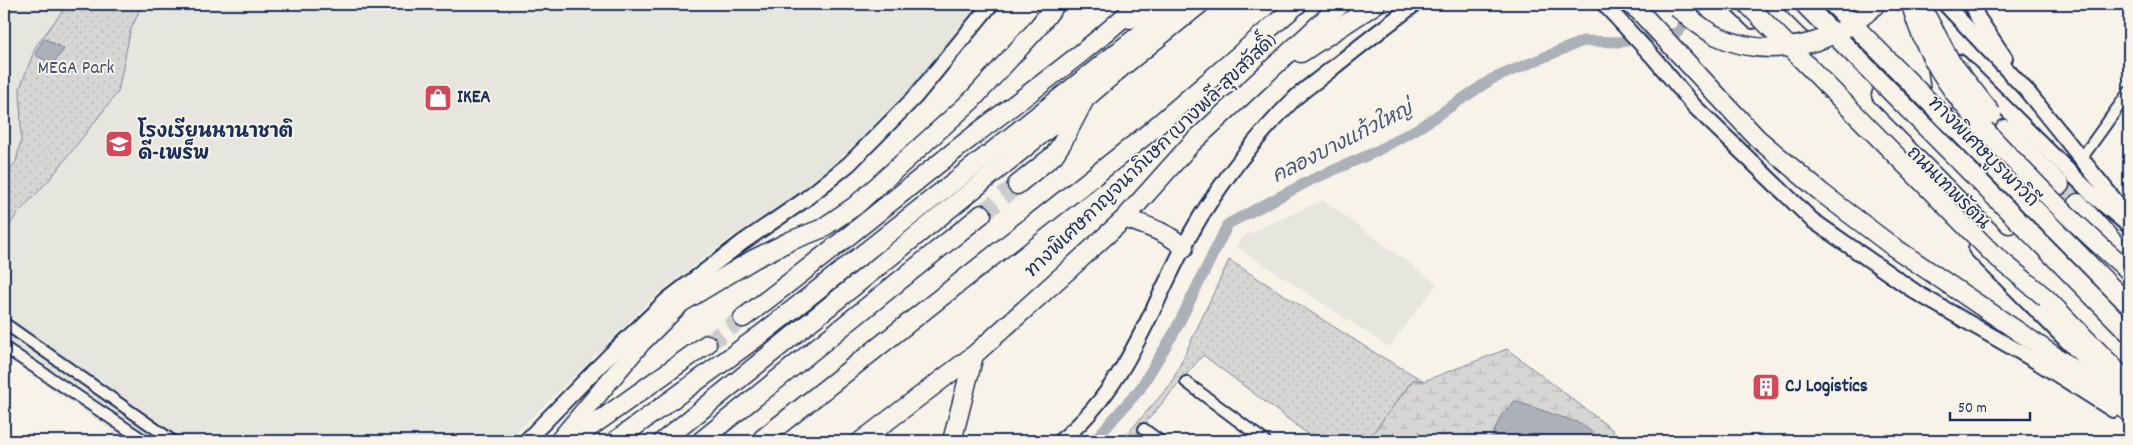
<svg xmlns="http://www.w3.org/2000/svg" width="2133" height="445" font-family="Dekko,'Playpen Sans Thai',sans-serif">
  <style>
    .built { fill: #e6e5de }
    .green { fill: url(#green-dots); stroke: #798299 }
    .wetland { fill: url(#wetland-marsh); stroke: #798299 }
    .water { fill: #acb0b9; stroke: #727c95 }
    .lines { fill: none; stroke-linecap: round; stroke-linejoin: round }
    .canal { stroke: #acb0b9; stroke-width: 11 }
    .highway-tunnel { stroke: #cbcccc; stroke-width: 18; stroke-dasharray: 18 9; stroke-linecap: butt }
    .street-casing { stroke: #1b2f5e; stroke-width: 14 }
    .secondary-casing { stroke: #1b2f5e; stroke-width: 18 }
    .highway-casing { stroke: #1b2f5e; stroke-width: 21 }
    .street { stroke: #f7f3e8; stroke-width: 10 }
    .secondary { stroke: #f7f3e8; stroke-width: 14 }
    .highway { stroke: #f7f3e8; stroke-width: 18 }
    .highway-bridge-casing { stroke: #1b2f5e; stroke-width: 21; stroke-linecap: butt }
    .highway-bridge { stroke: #f7f3e8; stroke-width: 18 }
    .labels { text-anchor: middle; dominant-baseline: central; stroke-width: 4; stroke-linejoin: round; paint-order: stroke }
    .park-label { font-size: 19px; fill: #415076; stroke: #f7f3e8 }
    .poi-label { font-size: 19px; font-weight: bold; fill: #1b2f5e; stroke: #f7f3e8; text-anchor: start }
    .street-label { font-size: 19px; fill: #1b2f5e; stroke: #f7f3e8 }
    .water-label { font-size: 20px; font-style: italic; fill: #465679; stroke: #f7f3e8 }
  </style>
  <defs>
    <pattern id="green-dots" width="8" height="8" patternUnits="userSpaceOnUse" patternTransform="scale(1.25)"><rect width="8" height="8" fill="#d7d6d4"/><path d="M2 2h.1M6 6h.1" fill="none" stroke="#b8b8b8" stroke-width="1.8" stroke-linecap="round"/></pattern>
    <pattern id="wetland-marsh" width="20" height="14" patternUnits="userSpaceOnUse" patternTransform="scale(1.25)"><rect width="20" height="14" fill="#d7d6d4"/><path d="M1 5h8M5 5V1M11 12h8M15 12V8" fill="none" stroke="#b8b8b8"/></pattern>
  </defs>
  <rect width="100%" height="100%" fill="#f7f3e8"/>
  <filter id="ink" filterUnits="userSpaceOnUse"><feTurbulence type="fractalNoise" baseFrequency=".02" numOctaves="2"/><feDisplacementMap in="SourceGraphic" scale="10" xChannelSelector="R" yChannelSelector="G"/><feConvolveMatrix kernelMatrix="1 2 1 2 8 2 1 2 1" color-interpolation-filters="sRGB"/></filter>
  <g filter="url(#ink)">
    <g class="built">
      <polygon points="4,4 982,4 937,61 814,185 733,236 657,294 508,441 127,441 4,356"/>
      <polygon points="1323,200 1437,284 1389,347 1236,246 1244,236"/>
    </g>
    <g class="green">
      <polygon points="68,4 142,4 130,32 118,92 50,179 18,213 4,233 4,177 16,162 21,140 20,88 36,46"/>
      <polygon points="1229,260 1375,353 1424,381 1413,380 1367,441 1317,441 1203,355 1130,441 1121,441 1171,384"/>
    </g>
    <polygon class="wetland" points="1507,349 1614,431 1607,441 1589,441 1594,434 1491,438 1492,441 1367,441 1413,380 1424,381"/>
    <g class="water">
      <polygon points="44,38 64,49 52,65 35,54"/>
      <polygon points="1515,401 1582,424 1594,434 1589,441 1492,441 1491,438 1502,414"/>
    </g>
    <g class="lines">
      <polyline class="canal" points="1094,441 1140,389 1175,331 1228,224 1311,180 1373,153 1420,127 1492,79 1583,41 1620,42 1677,33 1702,4"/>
      <g class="highway-tunnel">
        <polyline points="2060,185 2078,203"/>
        <polyline points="982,214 1017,185"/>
        <polyline points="707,344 743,318"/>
      </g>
      <defs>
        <g id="street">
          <polyline points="2081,159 2129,92"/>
          <polyline points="4,323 173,441"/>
          <polyline points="4,347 145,441"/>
          <polyline points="1186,382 1265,441"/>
          <polyline points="1144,429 1160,441"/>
        </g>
        <g id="secondary">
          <polyline points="1604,4 1654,58 1694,106 1812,220 1917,293 2039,363 2113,410"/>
          <polyline points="1736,4 1753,21"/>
          <polyline points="1945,4 2026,90 2129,218"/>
          <polyline points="1972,4 1978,18 2005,58"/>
          <polyline points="1959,62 2097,199 2129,226"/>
          <polyline points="1976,249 2129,404"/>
          <polyline points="526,441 611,354 667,300 743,242 803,201 849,164 915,97 991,4"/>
          <path d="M1060 441C1139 379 1158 276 1214 196 1237 162 1264 129 1293 100 1304 89 1317 81 1329 71 1357 48 1386 26 1415 4"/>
        </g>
        <g id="highway">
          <polyline points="1630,4 1640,12 1757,138 1822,193 1892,246 2059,359 2129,413"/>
          <polyline points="1792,4 1812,24"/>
          <polyline points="1130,19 1153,4"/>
          <polyline points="1301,53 1376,4"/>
          <polyline points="1937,64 1943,111"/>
          <polyline points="1881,95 2009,224"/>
          <polyline points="2005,129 2060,185"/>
          <polyline points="1017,185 1054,155 1062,143 1085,99 1122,67 1200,4"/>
          <polyline points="2078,203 2129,259"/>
          <path d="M1125 218C1146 226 1168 232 1184 248"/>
          <polyline points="2046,298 2129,383"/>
          <path d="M743 318C821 260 896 197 972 137 1028 93 1086 53 1138 4"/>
          <polyline points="762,439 1146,135 1298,4"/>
          <polyline points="559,441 641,343 681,303 754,259 790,241 821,229 855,206 972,100 1035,31 1056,4"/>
          <polyline points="571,441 707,344"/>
          <polyline points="615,441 763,333 1134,39 1175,4"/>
          <polyline points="663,441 1085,99"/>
          <polyline points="701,441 982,214"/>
          <polyline points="861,441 974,355 1074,265 1125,218 1191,144 1341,4"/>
          <polyline points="952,441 974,355"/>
        </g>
      </defs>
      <use href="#street" class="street-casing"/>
      <use href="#secondary" class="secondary-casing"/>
      <use href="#highway" class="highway-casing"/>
      <use href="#street" class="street"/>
      <use href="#secondary" class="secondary"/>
      <use href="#highway" class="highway"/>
      <defs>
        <g id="highway-bridge">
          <polyline points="1747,4 1992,253 2046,298"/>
          <polyline points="1804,4 2129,333"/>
          <polyline points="1833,4 2129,305"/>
          <path d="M1911 4C1928 71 1972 117 2019 166 2054 203 2090 238 2129 271"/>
          <polyline points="1920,4 1951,62 1992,114"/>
          <path d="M1676 7C1689 17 1702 29 1717 36 1761 57 1818 49 1856 21 1863 16 1871 11 1876 4"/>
        </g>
      </defs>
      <use href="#highway-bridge" class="highway-bridge-casing"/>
      <use href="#highway-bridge" class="highway-bridge"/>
    </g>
  </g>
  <defs>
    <symbol id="shop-square" viewBox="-11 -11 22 22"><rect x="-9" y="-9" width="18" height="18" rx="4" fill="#d1495b" stroke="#f7f3e8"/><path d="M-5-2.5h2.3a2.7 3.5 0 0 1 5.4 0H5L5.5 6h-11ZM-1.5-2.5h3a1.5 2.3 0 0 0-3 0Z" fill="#fff"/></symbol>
    <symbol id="school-square" viewBox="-11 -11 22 22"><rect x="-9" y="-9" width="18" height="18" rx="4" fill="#d1495b" stroke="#f7f3e8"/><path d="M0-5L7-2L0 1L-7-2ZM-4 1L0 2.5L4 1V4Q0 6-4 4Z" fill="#fff"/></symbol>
    <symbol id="building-square" viewBox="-11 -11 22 22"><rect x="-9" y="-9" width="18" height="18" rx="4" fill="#d1495b" stroke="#f7f3e8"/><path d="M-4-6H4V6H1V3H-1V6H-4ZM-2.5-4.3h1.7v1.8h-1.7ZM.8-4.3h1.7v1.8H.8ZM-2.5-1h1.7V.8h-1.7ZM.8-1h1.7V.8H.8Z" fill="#fff"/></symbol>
  </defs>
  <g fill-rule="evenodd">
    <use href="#shop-square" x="422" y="82" width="32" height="32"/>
    <use href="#school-square" x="103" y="128" width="32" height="32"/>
    <use href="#building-square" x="1750" y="371" width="32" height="32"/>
  </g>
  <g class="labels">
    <g class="park-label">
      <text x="76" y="69">MEGA Park</text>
    </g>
    <g class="poi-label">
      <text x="457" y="98">IKEA</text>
      <text x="138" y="133">โรงเรียนนานาชาติ<tspan x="138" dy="22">ดี-เพร็พ</tspan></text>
      <text x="1785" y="387">CJ Logistics</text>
    </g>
    <g class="street-label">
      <text transform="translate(1982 153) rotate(45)">ทางพิเศษบูรพาวิถี</text>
      <text transform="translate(1152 157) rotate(-44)">ทางพิเศษกาญจนาภิเษก (บางพลี-สุขสวัสดิ์)</text>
      <text transform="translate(1947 189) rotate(45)">ถนนเทพรัตน</text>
    </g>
    <g class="water-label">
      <text transform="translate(1343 144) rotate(-27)">คลองบางแก้วใหญ่</text>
    </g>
  </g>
  <rect width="2133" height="445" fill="none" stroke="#f7f3e8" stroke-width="20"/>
  <rect x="10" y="10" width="2113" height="425" fill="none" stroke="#1b2f5e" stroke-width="2" filter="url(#ink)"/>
  <path d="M1950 412v8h80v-8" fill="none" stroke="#1b2f5e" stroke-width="2.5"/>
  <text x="1958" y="412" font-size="15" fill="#1b2f5e" stroke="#f7f3e8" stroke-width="4" paint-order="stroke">50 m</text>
</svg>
